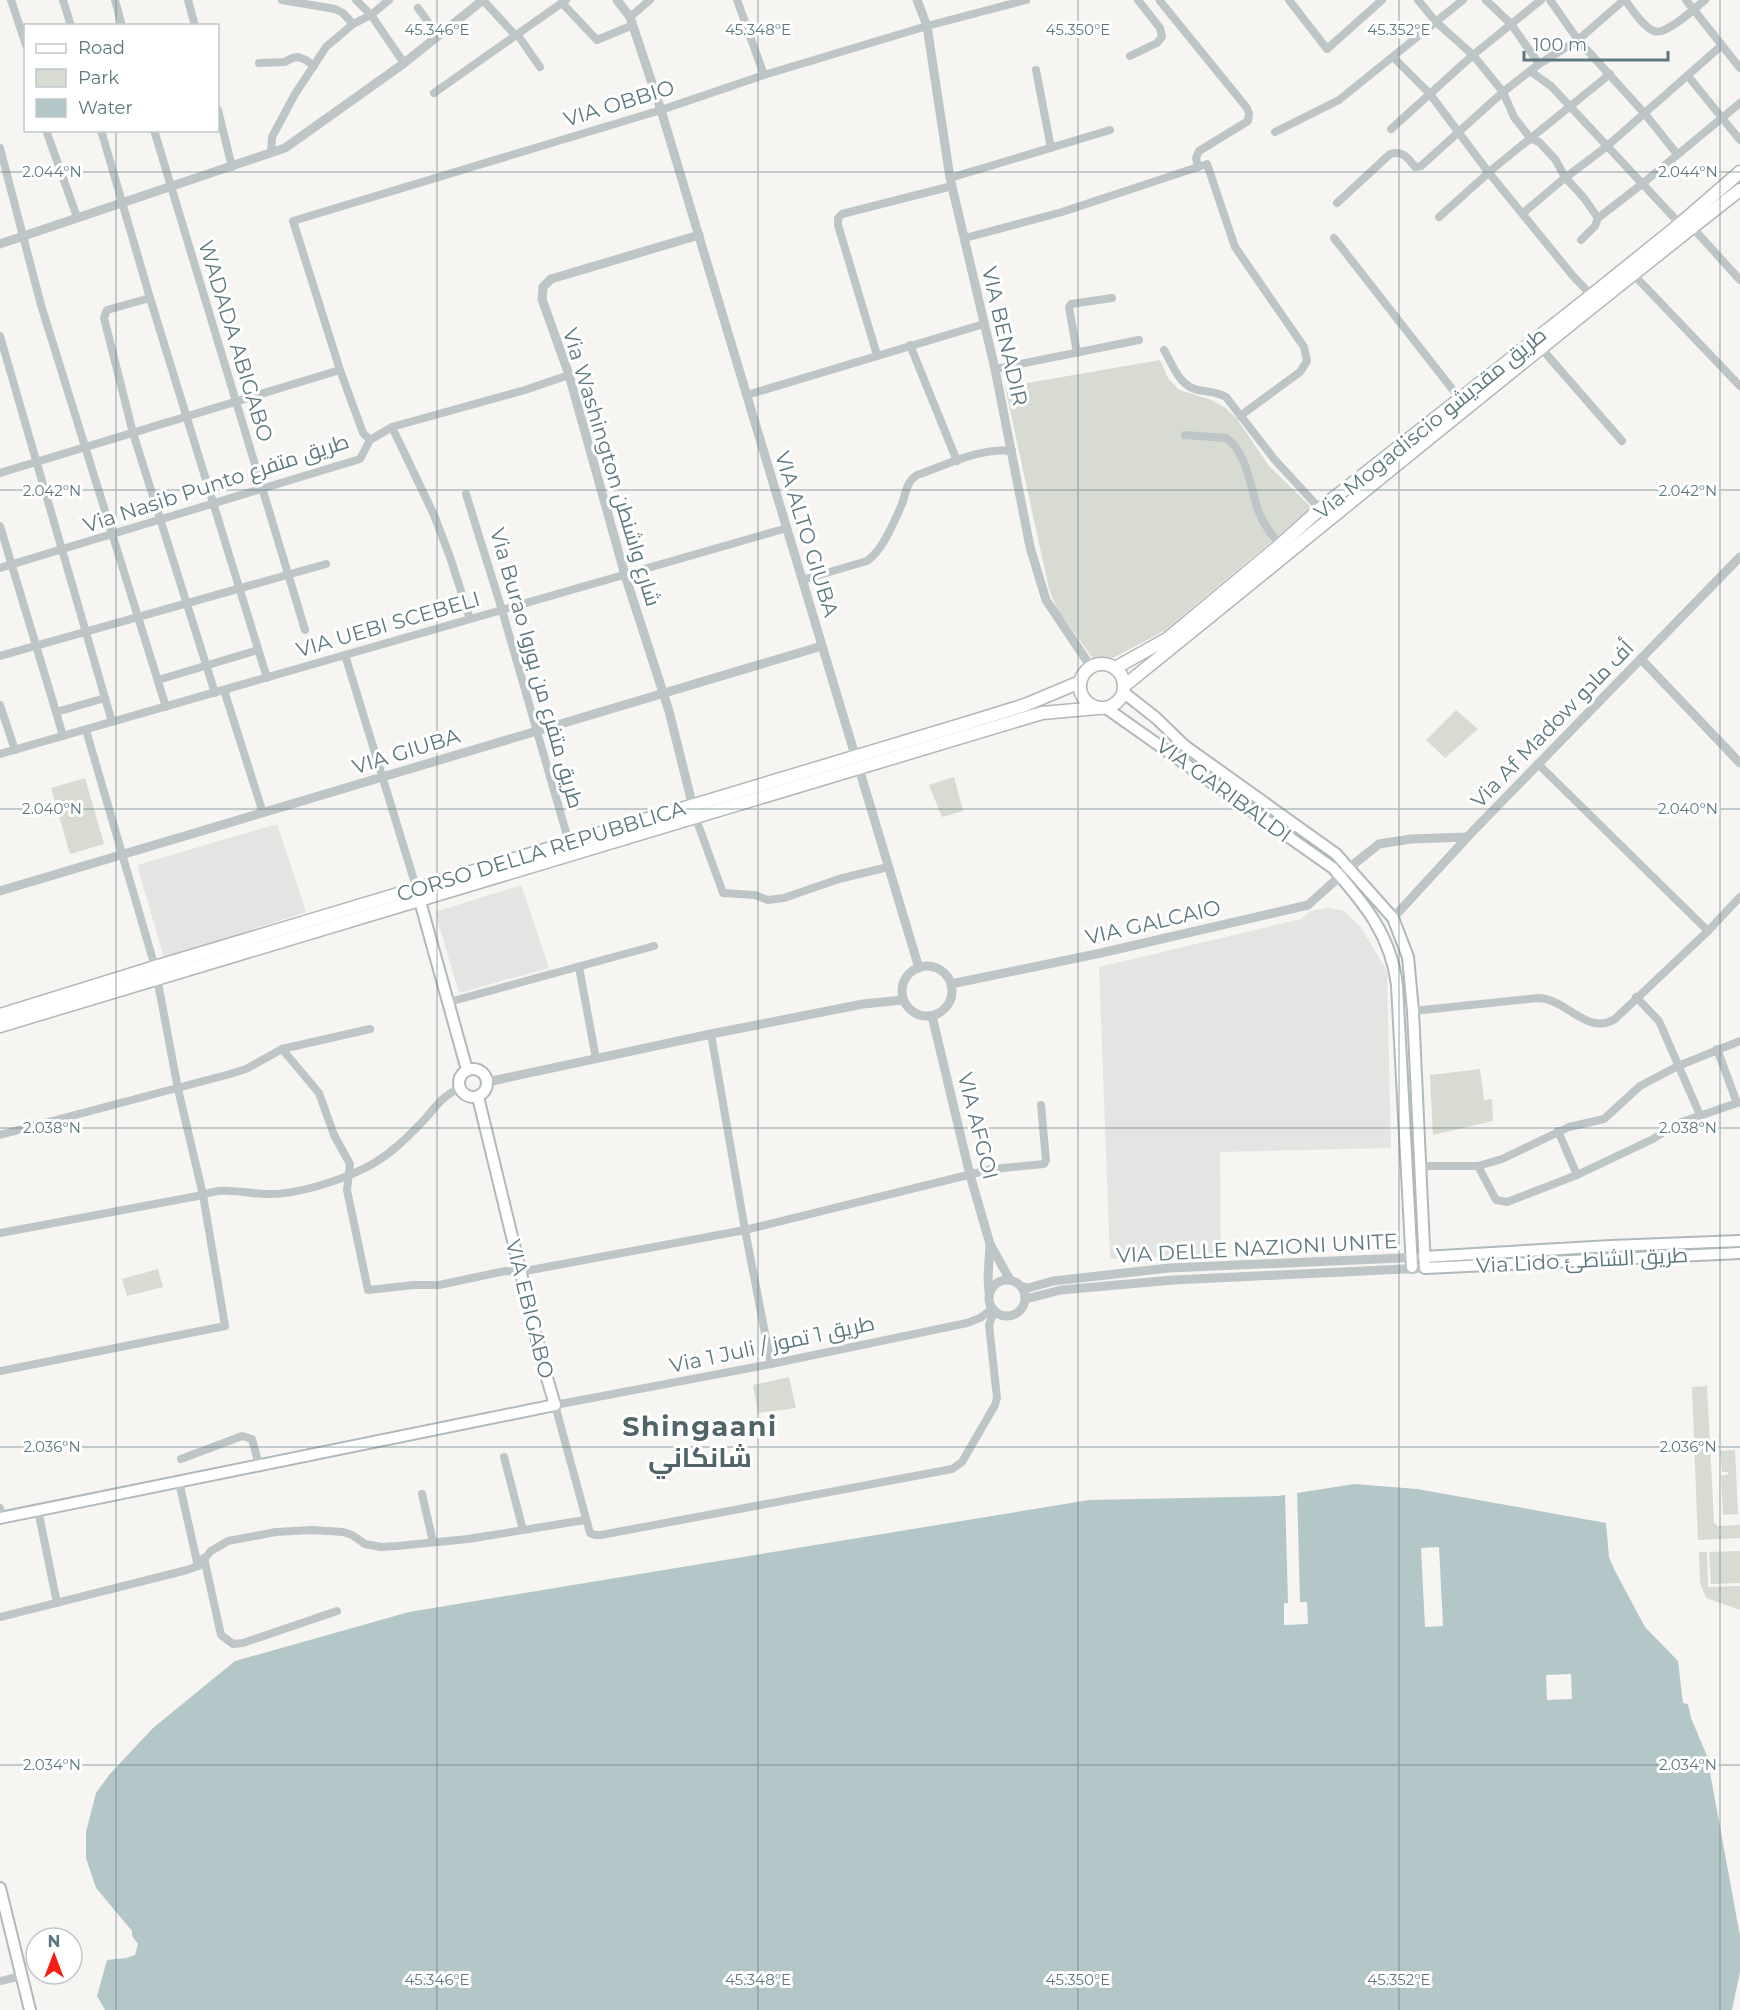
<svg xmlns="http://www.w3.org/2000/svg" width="1740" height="2010" font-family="Montserrat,Cairo,sans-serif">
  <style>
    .built { fill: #e4e5e3 }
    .green { fill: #d7dbd1 }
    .water { fill: #b4c7c8 }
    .pier { fill: #f6f5f2 }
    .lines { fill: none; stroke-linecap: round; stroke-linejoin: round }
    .secondary-casing { stroke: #b0b9bc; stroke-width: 14 }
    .trunk-casing { stroke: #b1b8ba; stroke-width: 15 }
    .minor { stroke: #bec5c7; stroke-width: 8 }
    .tertiary { stroke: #bec5c7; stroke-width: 9 }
    .secondary { stroke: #fff; stroke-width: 10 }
    .trunk { stroke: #fff; stroke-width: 12 }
    .ticks { fill: none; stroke: #5e7880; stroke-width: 1.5; stroke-opacity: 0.45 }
    .labels { text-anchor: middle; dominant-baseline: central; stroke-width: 6; stroke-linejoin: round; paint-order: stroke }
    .street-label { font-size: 21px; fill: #5e7880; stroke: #fff }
    .district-label { font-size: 27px; font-weight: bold; letter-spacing: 1.5px; fill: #51646a; stroke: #fff }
    .ticks-label { font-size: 15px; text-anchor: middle; fill: #5e7880; stroke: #fff; stroke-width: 6; stroke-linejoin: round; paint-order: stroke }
  </style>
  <rect width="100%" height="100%" fill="#f6f5f2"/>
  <g class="built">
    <polygon points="277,824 306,912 164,958 137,865"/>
    <polygon points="521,885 549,968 459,993 435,912"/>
    <polygon points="1328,908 1344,911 1360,926 1387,971 1391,1148 1220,1152 1221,1254 1110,1259 1099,967 1301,919 1310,911"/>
  </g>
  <g class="green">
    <polygon points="1160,360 1168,378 1179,390 1209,399 1226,408 1237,419 1269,466 1312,508 1164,631 1111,659 1094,660 1057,609 1049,589 1005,387"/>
    <polygon points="1456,710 1478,729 1445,758 1426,740"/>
    <polygon points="954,777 963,811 942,817 929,785"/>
    <polygon points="85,778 104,844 70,854 51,788"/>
    <polygon points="1480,1069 1484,1100 1492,1099 1493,1121 1433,1135 1430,1075"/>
    <polygon points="158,1269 163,1287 127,1296 122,1279"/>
    <polygon points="789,1377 796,1408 758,1413 753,1385"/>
    <polygon points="1707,1386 1714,1523 1717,1526 1740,1525 1740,1538 1698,1540 1692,1387"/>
    <polygon points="1735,1450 1738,1514 1723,1515 1721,1476 1729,1474 1728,1472 1722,1472 1720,1451"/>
    <polygon points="1740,1551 1740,1583 1711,1584 1709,1552"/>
    <polygon points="1699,1552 1707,1552 1708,1587 1740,1586 1740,1610 1706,1598 1700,1582"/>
  </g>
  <polygon class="water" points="1354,1484 1417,1489 1606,1523 1609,1557 1615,1571 1645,1627 1678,1661 1683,1703 1688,1704 1691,1718 1707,1756 1740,1936 1740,1972 1732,2010 105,2010 97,1996 107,1960 126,1958 135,1955 138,1944 132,1936 132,1931 96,1888 86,1858 86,1832 96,1793 109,1775 153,1728 235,1661 409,1612 1089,1500 1278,1496"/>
  <g class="pier">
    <polygon points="1297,1490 1300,1602 1307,1602 1308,1624 1284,1625 1284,1603 1288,1603 1285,1492"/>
    <polygon points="1439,1547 1443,1626 1425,1627 1421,1548"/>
    <polygon points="1571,1674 1572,1699 1547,1700 1546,1675"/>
  </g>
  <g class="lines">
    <defs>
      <g id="secondary">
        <polyline points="1123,692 1156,718 1185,746 1336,854 1393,918 1408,957 1413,1011 1425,1268 1740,1253"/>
        <path d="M1106 708 1333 868C1365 904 1391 936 1397 985L1412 1267"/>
        <polyline points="418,894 467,1070"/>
        <circle cx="473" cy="1083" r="14"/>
        <polyline points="1424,1257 1611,1246 1740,1241"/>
        <polyline points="0,1518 555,1405 544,1368 478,1097"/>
        <polyline points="0,1888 30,2010"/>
      </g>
      <g id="trunk">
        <circle cx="1102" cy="686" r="22"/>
        <polyline points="1115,668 1167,639 1280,545 1320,509 1592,295 1680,224 1740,172"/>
        <path d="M1124 686C1329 521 1532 352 1740 190"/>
        <polyline points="0,1015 155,967 967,723 1025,705 1080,682"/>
        <polyline points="0,1026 1042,713 1098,708"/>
      </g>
    </defs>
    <use href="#secondary" class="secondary-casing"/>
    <use href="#trunk" class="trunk-casing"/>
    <g class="minor">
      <polyline points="11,0 26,45"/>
      <polyline points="63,0 71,26"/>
      <polyline points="115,0 122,26"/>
      <polyline points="188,0 195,26"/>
      <polyline points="282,0 335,9 343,13 353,24"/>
      <polyline points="356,0 371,15 404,63"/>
      <polyline points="483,0 515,35"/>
      <polyline points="737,0 764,75"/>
      <polyline points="1289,0 1327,49 1382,0"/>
      <polyline points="1418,0 1436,22 1473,55 1503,92 1514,117 1531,139 1539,142 1555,159 1565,177 1584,198 1598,218"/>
      <polyline points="1486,0 1511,24 1539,64"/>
      <polyline points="1550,0 1578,40 1645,114 1677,154"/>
      <path d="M1625 0C1632 9 1643 27 1654 31 1666 36 1695 8 1705 0"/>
      <polyline points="1686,0 1740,68"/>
      <polyline points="1160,1 1247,108 1249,114 1248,121 1199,151 1196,158 1198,167"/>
      <polyline points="562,3 597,40 633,25"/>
      <polyline points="418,8 438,36"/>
      <polyline points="630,17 650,0"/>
      <polyline points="517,34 540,67"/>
      <polyline points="1130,56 1157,43 1162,37 1160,28 1138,0"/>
      <polyline points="1393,57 1430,94 1489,173 1573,276 1593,297"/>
      <polyline points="259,63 285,62 292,58 298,57 306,60 314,66"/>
      <polyline points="1036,70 1051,148"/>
      <polyline points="1530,71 1551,86 1680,224"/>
      <polyline points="1688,76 1740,140"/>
      <polyline points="434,93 566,0"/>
      <polyline points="218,110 232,167"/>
      <polyline points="1391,129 1473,55 1541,0"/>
      <polyline points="46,130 77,217"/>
      <polyline points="101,130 150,298 107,310 104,318 133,433 215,693"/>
      <polyline points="154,130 305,630"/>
      <polyline points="1275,132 1339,100 1463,0"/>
      <polyline points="0,148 41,305 166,707"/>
      <polyline points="271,153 272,137 295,94 326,47 353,24 371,15 389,0"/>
      <polyline points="950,178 1110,130"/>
      <path d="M1337 203 1390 154C1403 150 1408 158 1415 167L1421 166 1503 92 1539 64 1578 40 1624 0"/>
      <polyline points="1523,213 1561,181 1606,147 1721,46"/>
      <polyline points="1439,217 1495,167 1610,74"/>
      <polyline points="1692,227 1740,280"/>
      <polyline points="965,238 1062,212 1207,164 1235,247 1304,347 1307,361 1300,372 1240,416"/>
      <polyline points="1334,238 1460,399"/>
      <polyline points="1581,240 1595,226 1598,218 1642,184 1740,103"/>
      <polyline points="1633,274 1740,386"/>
      <polyline points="150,298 267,678"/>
      <polyline points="0,336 112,722"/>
      <polyline points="910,345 957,461"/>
      <polyline points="1541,348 1622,441"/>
      <path d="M1164 350C1173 365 1179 386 1198 390 1208 392 1217 392 1226 397L1275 460 1320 509"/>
      <polyline points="1077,353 1069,307 1071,304 1112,298"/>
      <polyline points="877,355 838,225 838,218 842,214 952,186"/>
      <polyline points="995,369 1139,340"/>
      <polyline points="747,395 984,324"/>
      <polyline points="392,427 434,515 450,557 470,619"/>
      <path d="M1185 435 1226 438C1246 450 1251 489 1258 510 1263 524 1272 535 1281 546"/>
      <polyline points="370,440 363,433 340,370 293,221 661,110 764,75 927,26 1026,0"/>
      <polyline points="0,473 340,370"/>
      <polyline points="466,494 502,610 570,846"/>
      <polyline points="0,526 56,712"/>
      <polyline points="0,568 360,459 370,440 392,427 525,390 569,375"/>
      <path d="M802 580 867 561C883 550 894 522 902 504 906 493 906 482 917 475 946 465 981 447 1012 451"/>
      <polyline points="345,655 417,890"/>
      <polyline points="0,656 326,564"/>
      <polyline points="158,680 258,650"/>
      <polyline points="224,690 263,813"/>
      <polyline points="0,705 15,750"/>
      <polyline points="63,736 56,712 105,698"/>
      <polyline points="0,754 787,528"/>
      <polyline points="1538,764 1708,931"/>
      <polyline points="695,816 723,893 755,895 768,900 784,898 839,879 888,867"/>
      <polyline points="579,967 596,1059"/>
      <polyline points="1636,997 1659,1021 1700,1115"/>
      <polyline points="449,1002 654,946"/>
      <path d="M1413 1011 1539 998C1568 1000 1587 1036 1615 1019L1708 931 1740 897"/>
      <polyline points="711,1034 745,1230 771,1364"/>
      <polyline points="282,1049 319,1093 334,1135 350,1164 347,1190 368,1290 414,1285 439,1285 505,1271 520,1272 745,1230 992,1169 1044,1164 1046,1160 1041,1105"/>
      <polyline points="1717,1049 1737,1103"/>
      <polyline points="1558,1131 1577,1175"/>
      <polyline points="0,1135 230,1074 246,1069 282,1049 370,1029"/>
      <polyline points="1421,1166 1478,1166 1502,1159 1569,1127 1604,1119 1640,1086 1678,1066 1740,1041"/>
      <polyline points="1478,1166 1496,1200 1507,1202 1577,1175 1653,1139 1676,1124 1740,1102"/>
      <path d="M0 1233 203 1195C225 1186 244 1194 267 1194 296 1195 339 1181 365 1168 388 1157 408 1137 425 1119 438 1104 441 1098 459 1088"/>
      <polyline points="992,1309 980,1318 967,1323 771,1364 555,1405 590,1533 595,1535 601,1535 952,1469 962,1462 995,1405 997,1398 989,1325 994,1312"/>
      <polyline points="0,1371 225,1326 203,1195 178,1089 155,967 86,730"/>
      <polyline points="504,1457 523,1530"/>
      <polyline points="181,1459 242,1436 252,1439 259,1465"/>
      <polyline points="179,1482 198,1566"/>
      <polyline points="422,1494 433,1542"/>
      <polyline points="0,1508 2,1517"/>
      <polyline points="38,1510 57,1603"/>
      <polyline points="204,1558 221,1635 233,1644 243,1643 337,1611"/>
      <polyline points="0,1617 187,1570 198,1566 211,1551 228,1541 276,1532 312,1530 343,1532 352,1535 365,1544 381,1547 397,1546 468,1539 585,1520"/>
      <polyline points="0,1981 22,1976"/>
    </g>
    <g class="tertiary">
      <polyline points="617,0 630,17 661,110 919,968"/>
      <polyline points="917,0 927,26 950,178 995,369 1030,547 1046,600 1091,667"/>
      <polyline points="0,244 285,148 403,64 483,0"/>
      <polyline points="1641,659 1740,763"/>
      <polyline points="694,811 669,711 625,575 569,375 542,299 543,287 551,279 699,235"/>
      <polyline points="0,891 822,646"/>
      <polyline points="1393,918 1474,830 1740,557"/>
      <circle cx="927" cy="991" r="25"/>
      <polyline points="951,984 1101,953 1308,905 1349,868 1379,844 1411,839 1467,837"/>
      <polyline points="932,1016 970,1175 990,1244 1010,1280"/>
      <polyline points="487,1082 711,1034 863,1004 903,1000"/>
      <circle cx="1007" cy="1298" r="18"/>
      <polyline points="1022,1287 1028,1288 1053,1281 1169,1268 1424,1257"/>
      <polyline points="989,1292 988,1278 990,1244"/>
      <polyline points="1026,1299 1061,1290 1173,1280 1425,1268"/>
    </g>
    <use href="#secondary" class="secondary"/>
    <use href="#trunk" class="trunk"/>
  </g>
  <path class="ticks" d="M116 0V26M437 0V2010M758 0V2010M1078 0V2010M1399 0V2010M1720 0V2010M116 130V2010M0 172H1740M0 490H1740M0 809H1740M0 1128H1740M0 1447H1740M0 1765H1740"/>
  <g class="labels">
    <g class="street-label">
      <text transform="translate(619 103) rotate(-17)">VIA OBBIO</text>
      <text transform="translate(1005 336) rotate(77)">VIA BENADIR</text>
      <text transform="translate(236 341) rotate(73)">WADADA ABIGABO</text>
      <text transform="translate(1430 423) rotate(-39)">Via Mogadiscio طريق مقديشو</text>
      <text transform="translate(612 467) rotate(73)">Via Washington شارع واشنطن</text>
      <text transform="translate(216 483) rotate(-18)">Via Nasib Punto طريق متفرع</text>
      <text transform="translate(807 534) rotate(73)">VIA ALTO GIUBA</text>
      <text transform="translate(388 624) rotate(-16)">VIA UEBI SCEBELI</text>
      <text transform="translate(537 668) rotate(74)">Via Burao طريق متفرع من بوروا</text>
      <text transform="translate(1552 724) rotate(-46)">Via Af Madow أف مادو</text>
      <text transform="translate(406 751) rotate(-17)">VIA GIUBA</text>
      <text transform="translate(1224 790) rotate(36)">VIA GARIBALDI</text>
      <text transform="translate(541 851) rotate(-17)">CORSO DELLA REPUBBLICA</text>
      <text transform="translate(1153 922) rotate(-13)">VIA GALCAIO</text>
      <text transform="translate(978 1126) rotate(76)">VIA AFGOI</text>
      <text transform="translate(1257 1248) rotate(-3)">VIA DELLE NAZIONI UNITE</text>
      <text transform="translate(1582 1260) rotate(-3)">Via Lido طريق الشاطئ</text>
      <text transform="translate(530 1309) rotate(76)">VIA EBIGABO</text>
      <text transform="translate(772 1344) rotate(-12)">Via 1 Juli / طريق 1 تموز</text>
    </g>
    <g class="district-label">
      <text x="700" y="1426">Shingaani<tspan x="700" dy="31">شانكاني</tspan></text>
    </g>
  </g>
  <g class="ticks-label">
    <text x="437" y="35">45.346°E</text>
    <text x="758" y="35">45.348°E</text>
    <text x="1078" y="35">45.350°E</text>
    <text x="1399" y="35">45.352°E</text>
    <text x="52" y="177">2.044°N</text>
    <text x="1688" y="177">2.044°N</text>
    <text x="52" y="496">2.042°N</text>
    <text x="1688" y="496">2.042°N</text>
    <text x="52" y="814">2.040°N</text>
    <text x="1688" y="814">2.040°N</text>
    <text x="52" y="1133">2.038°N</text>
    <text x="1688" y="1133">2.038°N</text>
    <text x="52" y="1452">2.036°N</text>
    <text x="1688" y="1452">2.036°N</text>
    <text x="52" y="1770">2.034°N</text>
    <text x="1688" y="1770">2.034°N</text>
    <text x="437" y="1985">45.346°E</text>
    <text x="758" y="1985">45.348°E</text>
    <text x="1078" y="1985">45.350°E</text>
    <text x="1399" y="1985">45.352°E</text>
  </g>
  <rect x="24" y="24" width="195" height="108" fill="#ffffff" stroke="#bfc9cc" stroke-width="1.5"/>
  <rect x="36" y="44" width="30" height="9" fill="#ffffff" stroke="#bfc9cc" stroke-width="1.5"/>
  <text x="78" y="54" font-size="18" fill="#5e7880">Road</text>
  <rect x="36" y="69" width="30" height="18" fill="#d7dbd1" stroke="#bfc9cc" stroke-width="1.5"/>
  <text x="78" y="84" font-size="18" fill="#5e7880">Park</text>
  <rect x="36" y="99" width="30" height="18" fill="#b4c7c8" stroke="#bfc9cc" stroke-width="1.5"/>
  <text x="78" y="114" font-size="18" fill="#5e7880">Water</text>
  <g transform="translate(54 1956)"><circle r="28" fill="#ffffff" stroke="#bfc9cc" stroke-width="1.5"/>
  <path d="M0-4.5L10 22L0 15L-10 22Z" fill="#f31f16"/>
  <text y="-9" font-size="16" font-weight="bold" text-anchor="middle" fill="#5e7880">N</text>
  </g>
  <path d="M1524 51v9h144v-9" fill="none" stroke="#5e7880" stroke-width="3"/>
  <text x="1533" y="51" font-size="18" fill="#5e7880" stroke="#ffffff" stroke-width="4.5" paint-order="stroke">100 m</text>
</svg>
